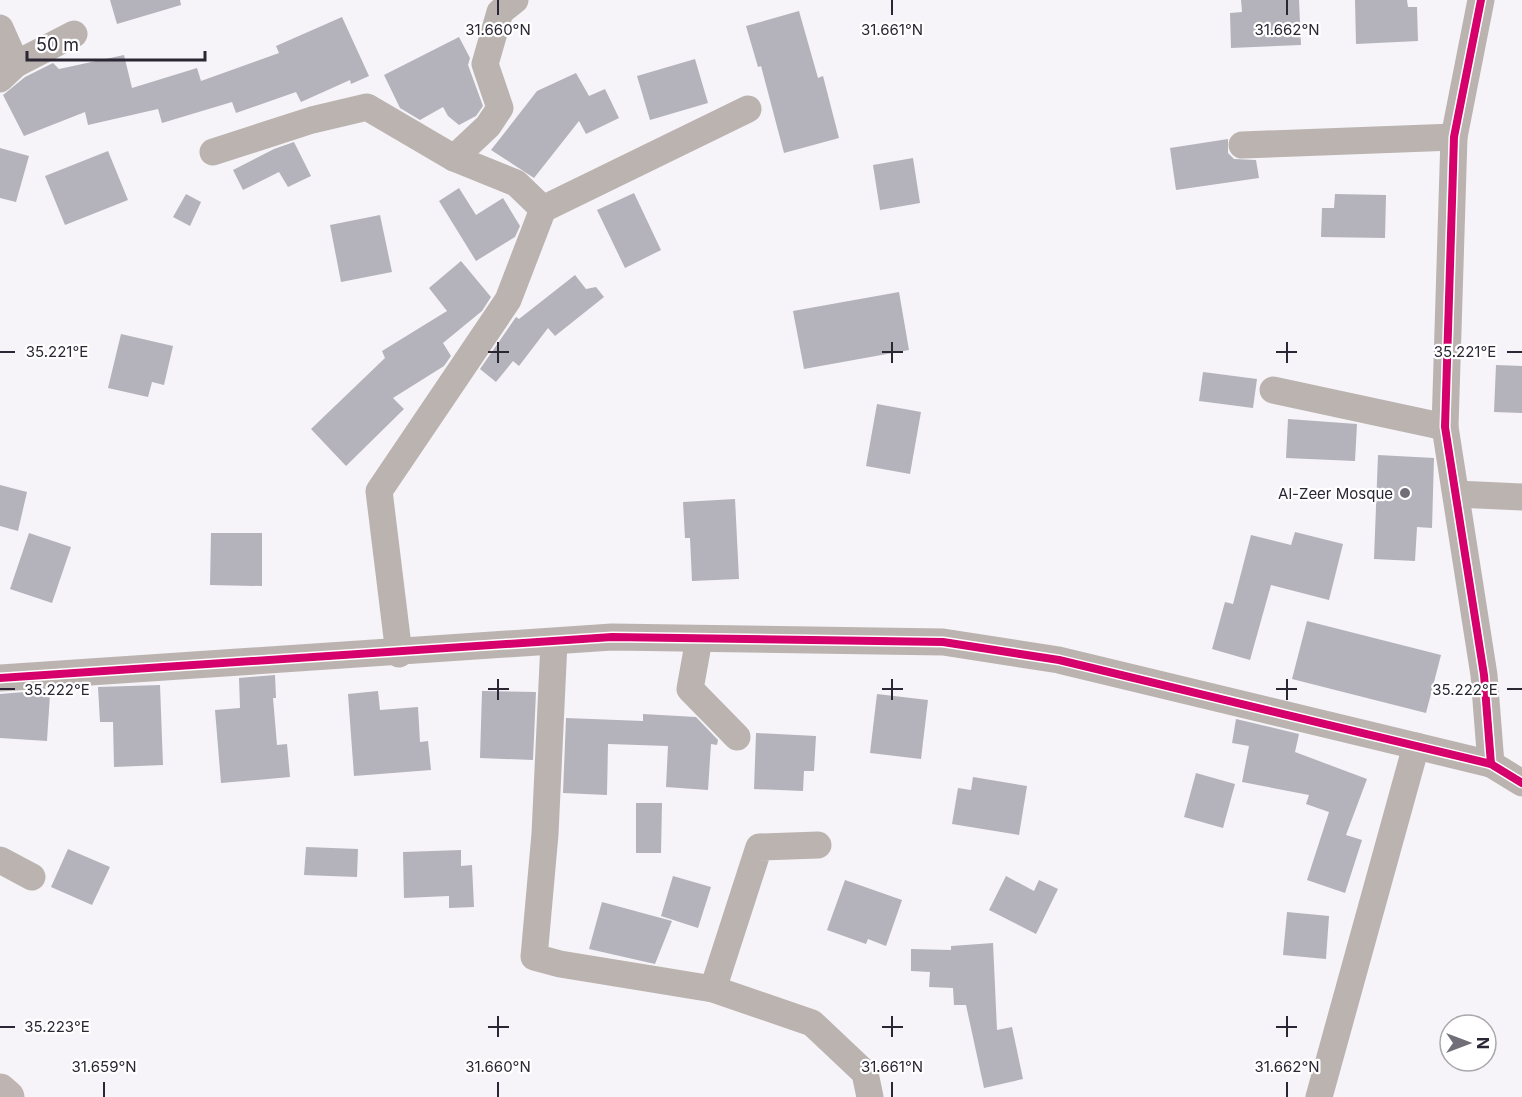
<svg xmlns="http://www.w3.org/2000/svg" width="1522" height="1097" font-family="Inter,sans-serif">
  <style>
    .building { fill: #b4b3bb }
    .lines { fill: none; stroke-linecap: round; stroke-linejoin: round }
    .minor { stroke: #bbb3af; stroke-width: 27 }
    .major { stroke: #beb5b2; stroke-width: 33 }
    .cycleway-casing { stroke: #fff; stroke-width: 11 }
    .cycleway { stroke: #d6006c; stroke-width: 8 }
    .ticks { fill: none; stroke: #2a2633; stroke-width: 2 }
    .poi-dot { fill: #716e78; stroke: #fff; stroke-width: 2 }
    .labels { text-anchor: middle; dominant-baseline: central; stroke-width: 4.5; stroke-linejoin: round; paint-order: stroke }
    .poi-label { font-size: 15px; fill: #2a2633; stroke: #fff; text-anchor: end }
    .ticks-label { font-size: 15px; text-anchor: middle; fill: #2a2633; stroke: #fff; stroke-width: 4.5; stroke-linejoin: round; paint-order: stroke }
  </style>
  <rect width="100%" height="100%" fill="#f6f4f9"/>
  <g class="building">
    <polygon points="110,0 180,0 181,5 117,24"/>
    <polygon points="1241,0 1299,0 1301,45 1231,48 1230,13 1242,12"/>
    <polygon points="1355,0 1407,0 1408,7 1417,7 1418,41 1356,44"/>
    <polygon points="799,11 818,78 823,76 839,138 784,153 761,66 758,67 746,26"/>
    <polygon points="342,17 369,76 351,84 350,80 301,102 296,92 236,113 232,102 162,123 158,109 88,125 85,112 24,136 3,95 25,77 53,63 59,69 124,55 132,88 197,68 201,81 279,53 276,46"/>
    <polygon points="459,37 470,58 468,65 483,106 476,116 459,125 448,116 443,107 420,120 400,108 384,75"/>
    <polygon points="695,59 708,103 650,120 637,76"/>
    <polygon points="576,73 589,96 605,89 619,118 586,134 579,121 534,178 491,150 537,91"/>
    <polygon points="1228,139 1228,153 1234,159 1256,160 1259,178 1176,190 1170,148"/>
    <polygon points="294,142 311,176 288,187 279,172 243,190 233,170 274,149"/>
    <polygon points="0,148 29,156 16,202 0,198"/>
    <polygon points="108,151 128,200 65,225 45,176"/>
    <polygon points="913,158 920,203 880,210 873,165"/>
    <polygon points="459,188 476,215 503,198 520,226 515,237 476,261 439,201"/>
    <polygon points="634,193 661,250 625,268 597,210"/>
    <polygon points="186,194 201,202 190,226 173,217"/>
    <polygon points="1335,194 1386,195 1385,238 1321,237 1322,208 1334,208"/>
    <polygon points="380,215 392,272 341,282 330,225"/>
    <polygon points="461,261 491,297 482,311 443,343 451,356 444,366 393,398 404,409 346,466 311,429 385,358 382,351 447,311 429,288"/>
    <polygon points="575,275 586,289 596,287 604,297 555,336 548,328 519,366 513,361 496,382 480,369 516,317 519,319"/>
    <polygon points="899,292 909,350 804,369 793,311"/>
    <polygon points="121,334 173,346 164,385 152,382 148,397 108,388"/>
    <polygon points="1496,365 1522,366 1522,413 1494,412"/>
    <polygon points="1203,372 1257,379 1253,408 1199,401"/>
    <polygon points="877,404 921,412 910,474 866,466"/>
    <polygon points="1288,419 1357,424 1355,461 1286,458"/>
    <polygon points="1378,455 1434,458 1432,528 1417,527 1415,561 1374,559"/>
    <polygon points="0,485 27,492 18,531 0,526"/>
    <polygon points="735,499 739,579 692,581 690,538 685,538 683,502"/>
    <polygon points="1295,532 1343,544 1329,600 1271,585 1250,660 1212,649 1225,602 1233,604 1251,535 1291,545"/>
    <polygon points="29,533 71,547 52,603 10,589"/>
    <polygon points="211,533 262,533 262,586 210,585"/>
    <polygon points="1307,621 1441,655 1426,713 1292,679"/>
    <polygon points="275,675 276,698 273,698 277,745 287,744 290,777 221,783 215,710 240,708 239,678"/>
    <polygon points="160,685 163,765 114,767 113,722 100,722 98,687"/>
    <polygon points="378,691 380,710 418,707 420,742 428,741 431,770 354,776 348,694"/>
    <polygon points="482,691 536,692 533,760 480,758"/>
    <polygon points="25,692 50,694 47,741 0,738 0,694"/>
    <polygon points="877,694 928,700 921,759 870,753"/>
    <polygon points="643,714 696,717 718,740 717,745 711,744 708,790 666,787 668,746 608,744 607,795 563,793 566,718 643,721"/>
    <polygon points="1236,719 1299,734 1295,752 1367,779 1346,835 1362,840 1345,893 1307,880 1329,812 1306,804 1309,795 1242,782 1249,746 1232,743"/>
    <polygon points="756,733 816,736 814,771 804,771 803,791 754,789"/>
    <polygon points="1196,773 1235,784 1223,828 1184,817"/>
    <polygon points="973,777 1027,786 1019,835 952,824 958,788 971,790"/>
    <polygon points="636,803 662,803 661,853 636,853"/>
    <polygon points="306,847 358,849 357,877 304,875"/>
    <polygon points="68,849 110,867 92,905 51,887"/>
    <polygon points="461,850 461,866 472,865 474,907 449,908 449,896 404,898 403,852"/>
    <polygon points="673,876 711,887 698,928 661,916"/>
    <polygon points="1006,876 1034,891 1039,880 1058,889 1036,934 989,910"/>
    <polygon points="845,880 902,900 886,946 868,939 866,944 827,930"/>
    <polygon points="602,902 672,921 655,964 589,949"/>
    <polygon points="1287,912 1329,916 1326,959 1283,955"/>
    <polygon points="993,943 997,1030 1012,1027 1023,1079 984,1088 966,1005 954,1005 953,988 929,987 930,972 911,971 911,949 951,950 951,946"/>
  </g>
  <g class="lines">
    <g class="minor">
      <polyline points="1481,0 1454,137 1445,427 1484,675 1491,764"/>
      <polyline points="0,28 16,64"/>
      <polyline points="0,79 16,64 74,34"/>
      <polyline points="1242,145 1454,137"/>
      <polyline points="213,152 312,120 367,107 454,158 516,183 543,209"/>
      <polyline points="454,158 488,126 500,108 485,64 500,12 515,0"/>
      <polyline points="1273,390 1445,427"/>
      <polyline points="1456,494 1522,497"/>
      <polyline points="699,639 690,689 737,737"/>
      <polyline points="554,642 545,834 534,957 560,964 713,989 812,1023 865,1073 870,1097"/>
      <polyline points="399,654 379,491 508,300 543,209 748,109"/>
      <polyline points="0,678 612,637 943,642 1059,660 1491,764 1522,783"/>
      <polyline points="0,860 32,877"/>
      <polyline points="713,989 759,847 818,845"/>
      <polyline points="1319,1097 1416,746"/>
    </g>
    <polyline class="major" points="0,1090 8,1097"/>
    <defs>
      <g id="cycleway">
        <polyline points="1481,0 1454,137 1445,427 1484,675 1491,764"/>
        <polyline points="0,678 612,637 943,642 1059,660 1491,764 1522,783"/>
      </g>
    </defs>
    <use href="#cycleway" class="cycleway-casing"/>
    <use href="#cycleway" class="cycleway"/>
  </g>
  <path class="ticks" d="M498 0V15M892 0V15M1287 0V15M498 342V363M892 342V363M1287 342V363M0 352H15M488 352H509M882 352H903M1276 352H1297M1507 352H1522M498 679V700M892 679V700M1287 679V700M0 689H15M488 689H509M882 689H903M1276 689H1297M1507 689H1522M498 1016V1037M892 1016V1037M1287 1016V1037M0 1027H15M488 1027H509M882 1027H903M1276 1027H1297M104 1082V1097M498 1082V1097M892 1082V1097M1287 1082V1097"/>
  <circle class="poi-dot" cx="1405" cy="493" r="6"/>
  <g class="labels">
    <g class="poi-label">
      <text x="1393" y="493">Al-Zeer Mosque</text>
    </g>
  </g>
  <g class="ticks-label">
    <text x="498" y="35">31.660°N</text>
    <text x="892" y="35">31.661°N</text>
    <text x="1287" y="35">31.662°N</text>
    <text x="1465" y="357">35.221°E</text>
    <text x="57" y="357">35.221°E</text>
    <text x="1465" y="695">35.222°E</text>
    <text x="57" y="695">35.222°E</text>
    <text x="57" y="1032">35.223°E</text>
    <text x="104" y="1072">31.659°N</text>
    <text x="498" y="1072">31.660°N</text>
    <text x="892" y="1072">31.661°N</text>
    <text x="1287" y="1072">31.662°N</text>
  </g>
  <g transform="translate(1468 1043) rotate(90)"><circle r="28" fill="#ffffff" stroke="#aaa8ad" stroke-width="1.5"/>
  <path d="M0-4.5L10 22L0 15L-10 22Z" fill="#716e78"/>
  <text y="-9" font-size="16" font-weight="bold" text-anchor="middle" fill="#2a2633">N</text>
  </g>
  <path d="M27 51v9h178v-9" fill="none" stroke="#2a2633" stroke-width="3"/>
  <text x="36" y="51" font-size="18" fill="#2a2633" stroke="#ffffff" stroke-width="4.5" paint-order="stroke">50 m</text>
</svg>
